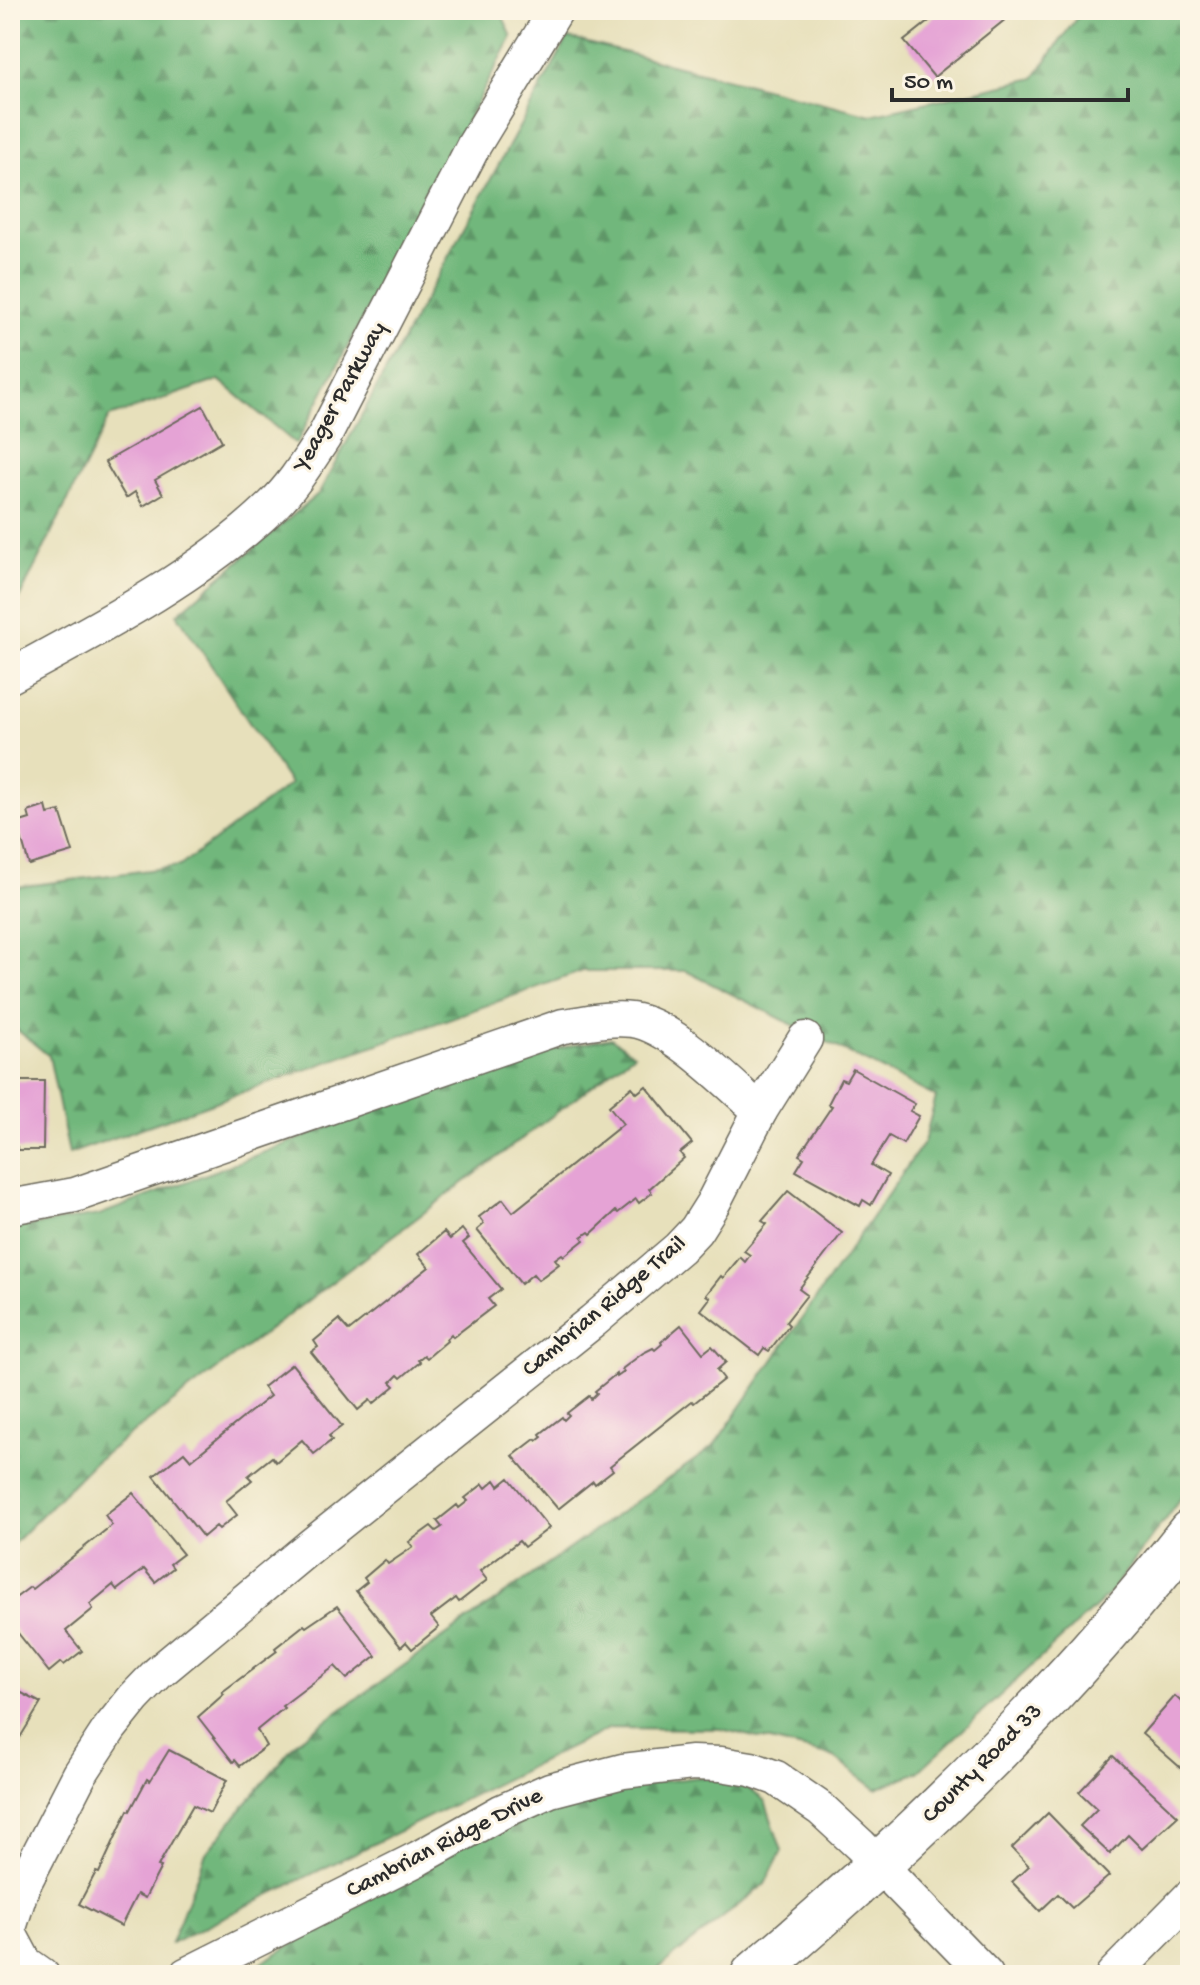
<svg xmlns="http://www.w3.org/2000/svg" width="1200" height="1985" font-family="'Gochi Hand',sans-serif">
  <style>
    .forest { fill: url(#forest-firs); stroke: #4e7154; stroke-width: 2 }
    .building { fill: #e5a3d5 }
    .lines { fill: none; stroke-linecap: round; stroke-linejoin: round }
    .street-casing { stroke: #6d6a5d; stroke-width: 37 }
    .secondary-casing { stroke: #6d6a5d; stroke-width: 47 }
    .street { stroke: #fff; stroke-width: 34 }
    .secondary { stroke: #fff; stroke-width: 44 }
    .labels { text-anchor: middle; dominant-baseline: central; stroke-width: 6; stroke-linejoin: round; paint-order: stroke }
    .street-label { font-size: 24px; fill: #2b2b2b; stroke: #fcf5e5 }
  </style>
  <defs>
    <pattern id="forest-firs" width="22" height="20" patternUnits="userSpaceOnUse" patternTransform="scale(2)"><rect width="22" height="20" fill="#71b77c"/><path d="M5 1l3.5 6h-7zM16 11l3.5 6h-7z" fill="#5d9566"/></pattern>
  </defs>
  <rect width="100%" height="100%" fill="#fcf5e5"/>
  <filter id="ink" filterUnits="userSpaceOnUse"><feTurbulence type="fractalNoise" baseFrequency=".0125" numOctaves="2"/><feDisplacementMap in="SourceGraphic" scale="16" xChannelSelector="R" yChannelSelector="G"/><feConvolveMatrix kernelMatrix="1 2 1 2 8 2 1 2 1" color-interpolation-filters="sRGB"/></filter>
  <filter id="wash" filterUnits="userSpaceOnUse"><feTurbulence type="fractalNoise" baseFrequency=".006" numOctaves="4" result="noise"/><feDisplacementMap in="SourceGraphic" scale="32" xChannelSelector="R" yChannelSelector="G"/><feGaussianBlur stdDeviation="1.8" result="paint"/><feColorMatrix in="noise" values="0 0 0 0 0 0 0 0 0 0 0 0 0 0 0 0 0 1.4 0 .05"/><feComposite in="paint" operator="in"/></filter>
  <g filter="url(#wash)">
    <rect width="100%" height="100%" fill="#e7e0bb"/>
    <g class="forest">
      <polygon points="10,10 500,10 512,37 296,444 219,380 109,417 10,617"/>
      <polygon points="1082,10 1190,10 1190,1486 1108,1595 918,1772 876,1789 832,1756 721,1729 610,1728 171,1943 206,1853 297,1741 713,1447 924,1142 936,1097 686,971 583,971 69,1154 49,1056 10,1024 10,888 180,866 290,784 177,614 319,493 568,38 871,115 1034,78"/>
      <polygon points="611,1038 634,1054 94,1462 10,1547 10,1229 99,1215 483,1069 569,1046"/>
      <polygon points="699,1777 744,1785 765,1801 782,1851 765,1884 650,1975 241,1975 504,1819 634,1785"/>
    </g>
    <g id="blocks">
      <g class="building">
        <polygon points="943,10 1017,10 934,77 904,41"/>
        <polygon points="203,406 222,441 155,480 163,494 143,506 135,492 126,498 105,462"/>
        <polygon points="46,806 48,814 60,811 73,852 29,865 17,823 30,819 28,812"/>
        <polygon points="853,1069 915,1104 910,1111 919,1116 903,1144 889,1136 871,1165 888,1175 871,1205 863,1200 860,1206 796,1171 804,1158 799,1155 832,1106 828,1104 841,1079 846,1081"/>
        <polygon points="10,1081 44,1081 43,1150 17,1150 17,1147 10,1147"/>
        <polygon points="646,1086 692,1143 680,1153 684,1158 649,1189 652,1193 639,1203 636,1199 618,1213 616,1211 591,1234 589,1232 582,1237 584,1240 564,1256 562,1254 555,1259 559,1264 538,1280 533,1274 521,1284 477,1230 484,1224 479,1217 503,1199 513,1212 623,1124 609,1106 632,1087 637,1093"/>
        <polygon points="788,1191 842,1233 799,1289 807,1295 786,1322 789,1325 769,1351 764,1348 759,1355 701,1310 710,1298 706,1295 721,1276 723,1278 740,1257 745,1262 750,1255 744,1251 767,1224 762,1221"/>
        <polygon points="462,1229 469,1238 463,1243 501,1289 488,1299 494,1306 453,1337 451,1334 446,1339 447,1341 427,1358 424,1355 418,1360 420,1362 401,1378 398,1375 391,1382 395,1386 373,1404 370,1400 358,1410 311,1352 318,1347 314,1341 339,1320 349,1331 429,1267 418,1254 444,1232 450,1239"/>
        <polygon points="681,1325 703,1353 712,1346 726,1362 717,1370 724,1379 694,1403 692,1401 610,1466 613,1470 595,1484 593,1481 558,1509 513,1456 535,1439 537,1441 542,1437 540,1434 562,1417 564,1420 569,1415 567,1413 589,1396 591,1399 597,1393 595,1391 616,1374 617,1377 624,1372 622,1369 643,1353 653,1348 655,1350 662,1344 661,1342"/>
        <polygon points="292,1364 342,1426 329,1436 332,1440 314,1454 302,1440 276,1462 272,1457 248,1476 252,1480 226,1501 237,1515 219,1529 216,1526 203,1537 154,1476 184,1452 191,1460 270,1396 263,1387"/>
        <polygon points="509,1478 549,1528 524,1547 519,1541 480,1571 487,1580 459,1602 456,1598 431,1617 439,1627 412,1649 406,1642 401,1647 356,1591 367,1582 364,1578 385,1560 388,1564 413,1547 409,1542 431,1526 436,1531 442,1527 437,1521 457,1505 459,1508 468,1501 465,1498 483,1484 486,1488 495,1480 499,1486"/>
        <polygon points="133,1493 183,1554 170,1564 173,1568 155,1582 144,1569 117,1590 113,1585 90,1604 93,1609 66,1631 82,1651 64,1665 61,1662 49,1672 10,1623 10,1602 30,1587 32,1589 112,1525 105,1515"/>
        <polygon points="337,1606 376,1656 347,1679 335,1666 282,1706 284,1708 257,1730 266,1746 240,1766 235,1760 233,1762 198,1717 224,1694 222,1692 277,1651 275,1648 304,1625 306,1627"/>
        <polygon points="10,1687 41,1703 10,1754"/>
        <polygon points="1175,1696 1190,1710 1190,1776 1142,1734"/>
        <polygon points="169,1750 227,1780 210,1813 193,1805 158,1866 161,1867 145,1898 137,1894 121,1926 79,1904 96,1872 99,1873 128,1810 130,1811 147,1779 150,1781"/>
        <polygon points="1113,1756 1178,1816 1142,1849 1128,1835 1110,1854 1080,1826 1097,1809 1079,1792"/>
        <polygon points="1048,1813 1109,1876 1072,1908 1058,1894 1040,1911 1012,1882 1029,1866 1012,1848"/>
      </g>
    </g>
  </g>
  <g filter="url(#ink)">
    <use href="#blocks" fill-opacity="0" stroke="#6d6a5d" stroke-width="2"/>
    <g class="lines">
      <defs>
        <g id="street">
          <path d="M10 676C97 629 201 575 272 506 293 486 308 461 324 437L474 145 556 10"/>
          <polyline points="760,1111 805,1039"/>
          <path d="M10 1207 75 1195 563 1026C586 1023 610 1017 632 1020 672 1025 729 1084 760 1111L713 1203 696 1230 679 1248 593 1321 312 1545 158 1673 134 1698 110 1728 80 1774 22 1887 10 1925"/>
          <polyline points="10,1935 25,1963 42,1975"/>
          <polyline points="186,1975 419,1858 501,1812 550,1790 623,1771 692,1763 721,1764 751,1769 776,1778 821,1809 860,1845 986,1975"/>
          <polyline points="1113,1975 1190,1897"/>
        </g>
        <path id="secondary" d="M753 1975C912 1841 1062 1696 1190 1532"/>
      </defs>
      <use href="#street" class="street-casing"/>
      <use href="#secondary" class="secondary-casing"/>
      <use href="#street" class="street"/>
      <use href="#secondary" class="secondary"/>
    </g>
  </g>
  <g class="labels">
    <g class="street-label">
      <text transform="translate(341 397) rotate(-61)">Yeager Parkway</text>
      <text transform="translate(605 1307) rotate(-40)">Cambrian Ridge Trail</text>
      <text transform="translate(983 1764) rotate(-45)">County Road 33</text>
      <text transform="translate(445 1844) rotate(-27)">Cambrian Ridge Drive</text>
    </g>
  </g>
  <rect width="1200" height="1985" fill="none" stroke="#fcf5e5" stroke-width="40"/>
  <path d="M892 88v12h236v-12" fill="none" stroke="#2b2b2b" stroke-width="4"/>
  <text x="904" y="88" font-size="24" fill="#2b2b2b" stroke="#fcf5e5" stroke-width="6" paint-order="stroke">50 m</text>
</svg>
